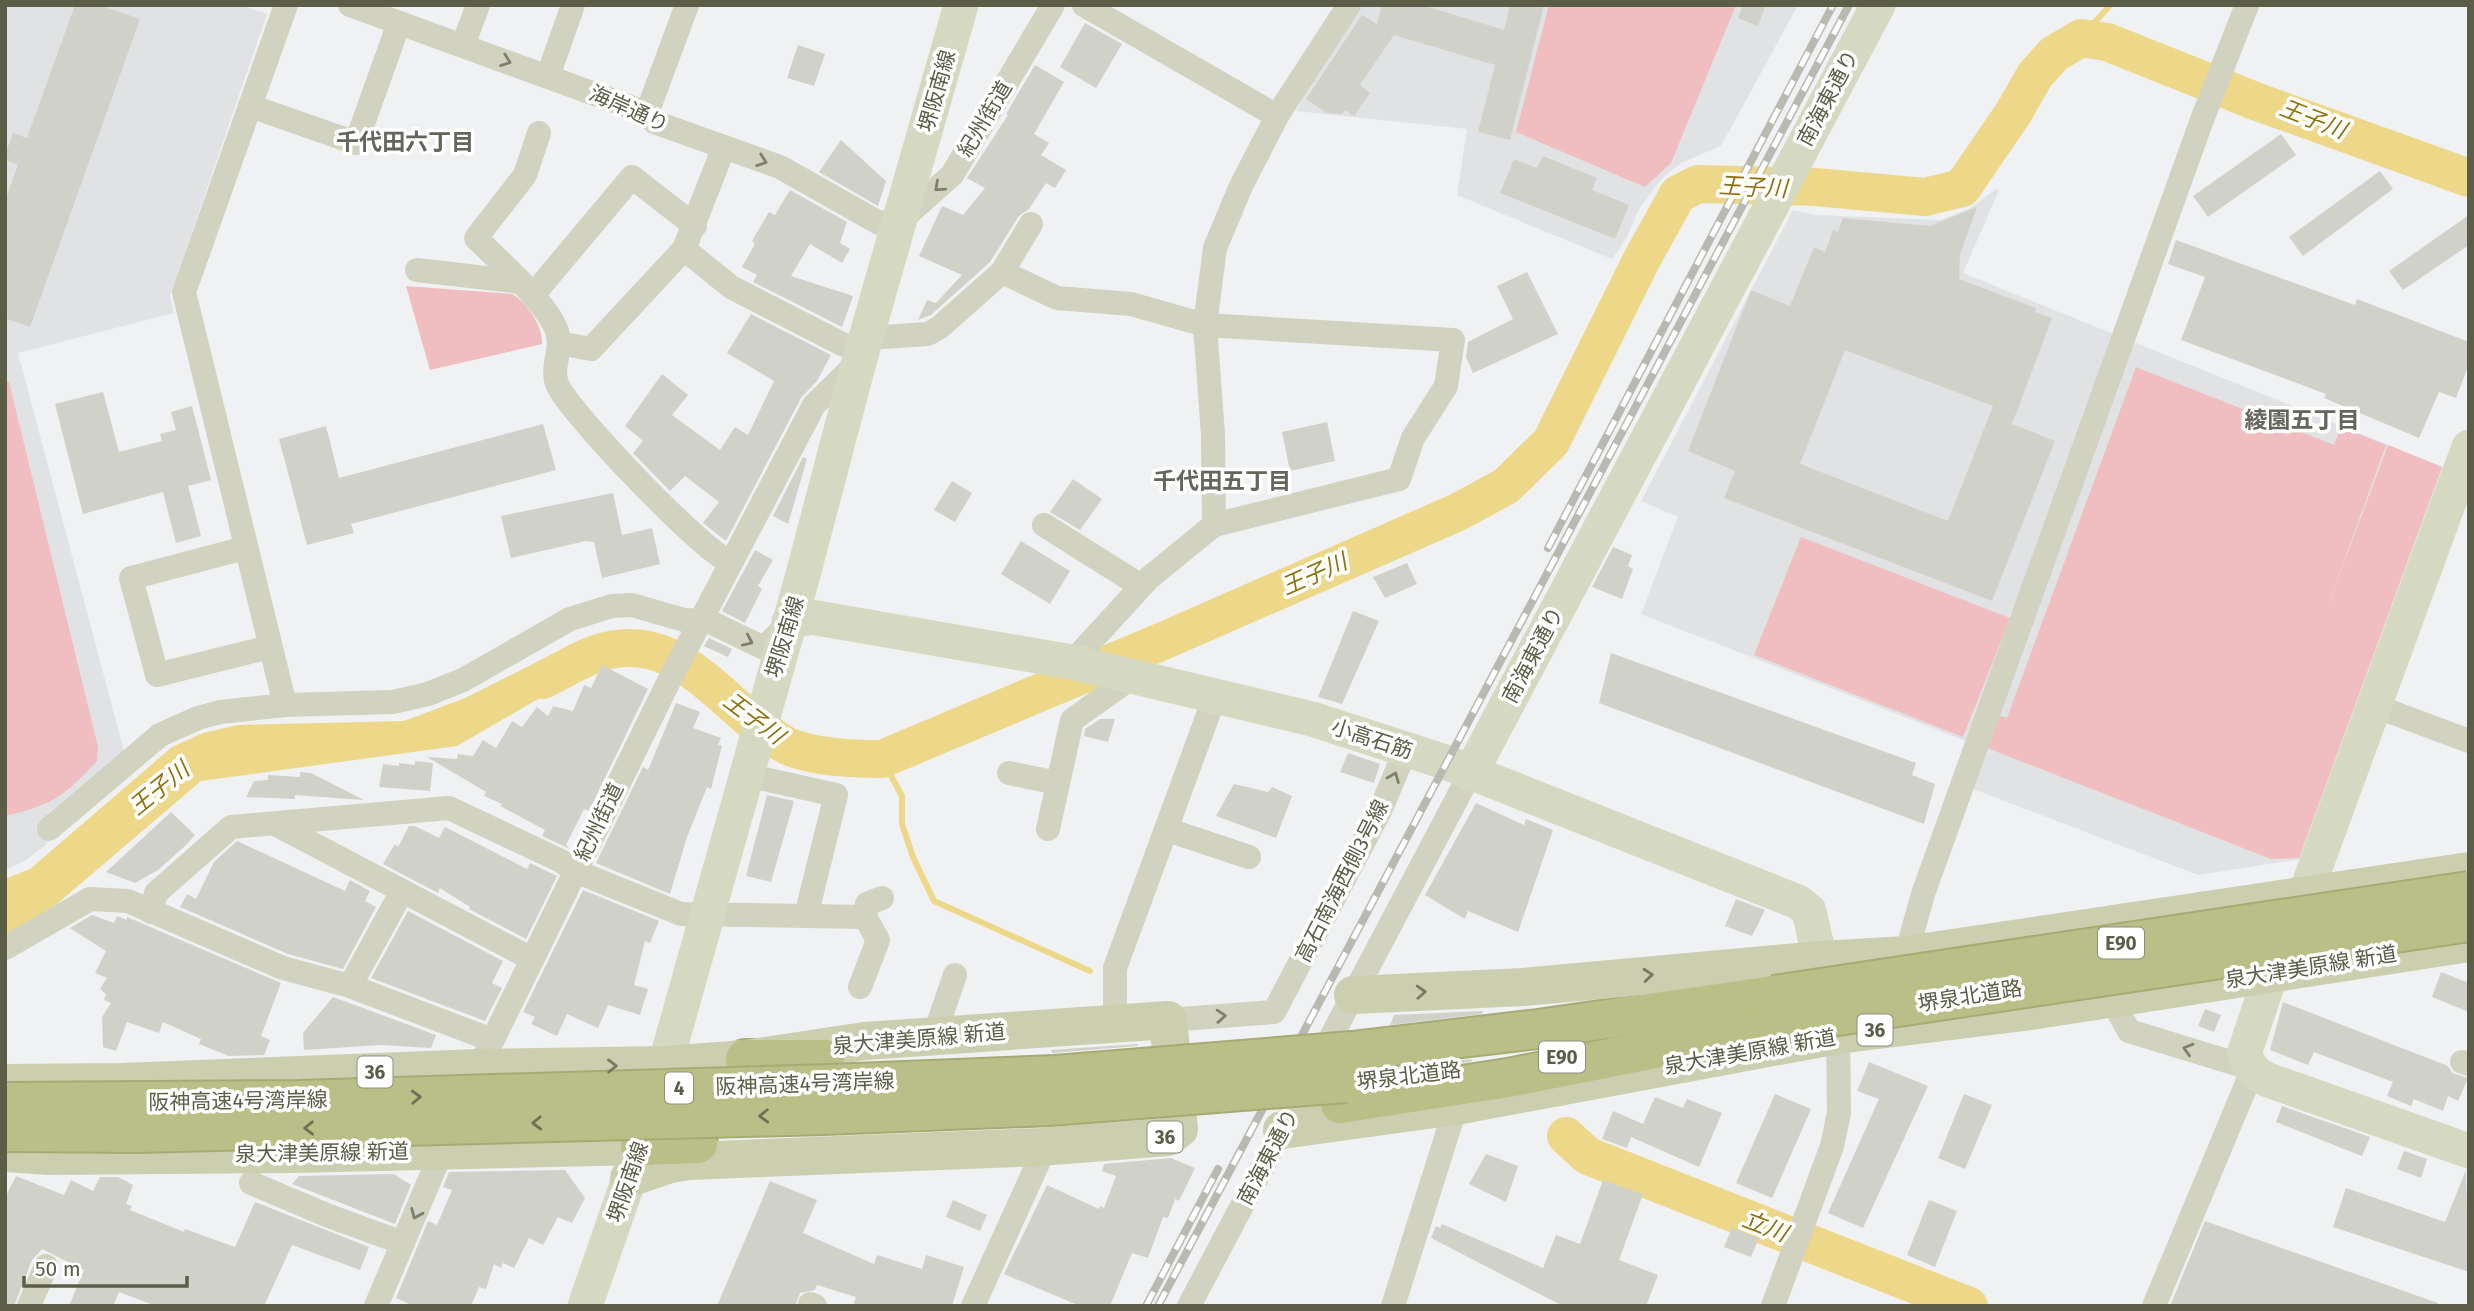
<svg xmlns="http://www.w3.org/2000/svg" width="2474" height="1311" font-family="'Fira Sans','Noto Sans JP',sans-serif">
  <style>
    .education { fill: #e1e2e3 }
    .green { fill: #f0bec0 }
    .water { fill: #edd88a }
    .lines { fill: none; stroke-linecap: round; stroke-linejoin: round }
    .stream { stroke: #edd88a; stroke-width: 6 }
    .river { stroke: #edd88a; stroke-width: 38 }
    .building { fill: #d0d2c9; fill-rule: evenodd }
    .highway-casing { stroke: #a5ab72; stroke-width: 42 }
    .street { stroke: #d1d2c0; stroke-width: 24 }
    .secondary { stroke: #d6d9c2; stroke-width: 35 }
    .primary { stroke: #cccfaf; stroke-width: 38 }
    .highway { stroke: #babf87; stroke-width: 38 }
    .rail-casing { stroke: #b8bab2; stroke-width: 8 }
    .rail { stroke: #fff; stroke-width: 5; stroke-dasharray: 16; stroke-linecap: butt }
    .highway-bridge-casing { stroke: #a5ab72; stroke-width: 42; stroke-linecap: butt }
    .highway-bridge { stroke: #babf87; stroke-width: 38 }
    .oneway { stroke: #7f806b }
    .oneway2 { stroke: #787a61 }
    .oneway3 { stroke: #6f7154 }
    .labels { text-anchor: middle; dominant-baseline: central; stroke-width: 7; stroke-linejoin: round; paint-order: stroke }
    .shield { fill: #fff; stroke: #8d8e7e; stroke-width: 2 }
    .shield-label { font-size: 19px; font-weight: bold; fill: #5c5d47 }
    .street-label { font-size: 21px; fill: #5c5d47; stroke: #fff }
    .water-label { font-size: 23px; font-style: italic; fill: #8e720b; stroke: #fff }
    .neighbourhood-label { font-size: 23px; font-weight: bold; fill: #64655c; stroke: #fff }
  </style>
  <rect width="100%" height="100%" fill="#f0f1f2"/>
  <g class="education">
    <polygon points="5,5 241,5 267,14 170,296 174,313 18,353 124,751 47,814 47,844 26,860 5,870"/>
    <polygon points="1357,5 1798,5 1721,146 1681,163 1663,177 1639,209 1626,239 1612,259 1457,195 1467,129 1296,111"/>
    <polygon points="1996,189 1999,190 1963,273 2443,467 2300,859 2198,875 1968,787 1981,747 1641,614 1678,517 1641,501 1793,210 1816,215 1940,220 1969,209"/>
  </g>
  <g class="green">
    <polygon points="1549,5 1736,5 1671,163 1645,187 1516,132"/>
    <path d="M406 286 512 294C527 302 543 327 542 344L430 370Z"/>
    <polygon points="2136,367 2334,445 2341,427 2386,445 2325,613 2388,445 2442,467 2299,858 2271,859 1982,746 1996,715 2007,718"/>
    <path d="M5 381 9 382 98 747 97 761C64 796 53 805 5 816Z"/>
    <polygon points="1801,537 2010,618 1963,737 1754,655"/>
  </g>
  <polygon class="water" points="571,645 600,663 457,746 201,781 58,903 5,938 5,879 30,869 172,747 203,733 238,725 404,721 465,698"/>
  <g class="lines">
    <g class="stream">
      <polyline points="2081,38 2110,5"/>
      <polyline points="882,759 902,796 902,824 913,857 934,901 1090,971"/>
    </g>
    <g class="river">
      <path d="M543 680C560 672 578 660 596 654 678 625 722 707 782 743 805 757 856 759 882 759L1163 641 1458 512 1506 486 1551 442 1643 257 1678 194 1698 184 1815 187 1925 197 1962 188 2014 112 2035 75 2054 54 2081 38 2107 42 2255 101 2469 178"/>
      <polyline points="1566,1136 1588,1156 1969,1306"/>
    </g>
  </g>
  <g class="building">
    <polygon points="75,5 99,5 140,19 30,327 5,318 5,201 18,165 5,160 5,155 13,133 27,138"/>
    <polygon points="1382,5 1422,5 1504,30 1510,5 1544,5 1510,140 1478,132 1495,65 1394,35 1360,85 1370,93 1354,116 1345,110 1342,114 1327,113 1306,99 1362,15 1377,24"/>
    <polygon points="1743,5 1766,5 1758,26 1738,18"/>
    <polygon points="1085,23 1122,44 1096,88 1060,67"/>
    <polygon points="798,45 825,54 814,86 787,78"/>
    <polygon points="1035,65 1064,82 1034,134 1049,143 1041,155 1066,170 1055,188 1046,183 1029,209 1019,216 990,262 931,315 918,320 927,300 936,303 962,275 919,256 942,206 963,215 985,188 967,178 1008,115 1006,114"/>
    <polygon points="2281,134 2296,155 2208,217 2193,196"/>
    <polygon points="841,140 886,181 878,206 819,172"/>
    <polygon points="1543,156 1597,178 1592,190 1629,205 1615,239 1500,193 1514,159 1537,168"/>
    <polygon points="2380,171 2393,189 2303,256 2289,237"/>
    <polygon points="790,190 847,222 840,243 850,249 842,263 810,244 791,276 853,296 842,327 753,282 757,275 742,267 755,244 752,241 769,212 775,215"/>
    <path d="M1977 207 1960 254 1959 279 2036 308 2035 312 2052 318 2012 424 2055 441 1992 601 1724 498 1735 471 1688 451 1751 290 1790 306 1814 247 1825 252 1833 230 1838 232 1843 218 1930 226ZM1845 350 1993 406 1948 521 1800 464Z"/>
    <polygon points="2469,215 2469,245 2403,290 2389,271"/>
    <polygon points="2176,240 2355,305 2357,299 2469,342 2469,364 2456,398 2439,392 2419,438 2324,398 2326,394 2181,340 2205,277 2168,264"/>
    <polygon points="1527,272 1558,334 1473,373 1466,357 1468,342 1513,319 1497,286"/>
    <polygon points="751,314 831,355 817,381 801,398 726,541 703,523 719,502 685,476 670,491 633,453 643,441 625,426 662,374 688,395 672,415 720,450 735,427 748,435 774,381 727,353"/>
    <polygon points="103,392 119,452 162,441 160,434 176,430 171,412 192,406 211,480 188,486 201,536 176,543 163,492 83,514 55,404"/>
    <polygon points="1327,422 1335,461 1290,471 1282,432"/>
    <polygon points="543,424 556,470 351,524 354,533 307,545 279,439 326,426 339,478"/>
    <polygon points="803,457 807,459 788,524 773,516"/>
    <polygon points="1073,479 1102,499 1080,530 1050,512"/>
    <polygon points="952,481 972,493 955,522 934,510"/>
    <polygon points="613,493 622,535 652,528 660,564 602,578 594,542 586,541 511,558 501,516"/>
    <polygon points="1021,541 1070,571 1050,604 1001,574"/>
    <polygon points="1613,547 1632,555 1628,566 1633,569 1622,599 1592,587"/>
    <polygon points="755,550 773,560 758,586 762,589 745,623 722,611"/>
    <polygon points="1407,563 1417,584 1385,598 1373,577"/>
    <polygon points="1353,611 1379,621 1342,704 1318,697"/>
    <polygon points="709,638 732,649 728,657 704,646"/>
    <polygon points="1611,653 1916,763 1912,775 1935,784 1924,824 1599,703"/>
    <polygon points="602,665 648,689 589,811 584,809 566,845 570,849 542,836 545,830 500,806 502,804 484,796 486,792 427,757 457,759 458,754 473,756 483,740 496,748 512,721 522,727 537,707 548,716 553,706 573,711 584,685 591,688"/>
    <polygon points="676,703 700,712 693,728 721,738 718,745 722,746 711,789 707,787 687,837 670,894 596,863 643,767 648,770"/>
    <polygon points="1100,719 1115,719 1108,742 1084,736 1085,729"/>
    <polygon points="1348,753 1380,764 1374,783 1340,772"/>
    <polygon points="415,761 433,763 430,791 379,787 383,764 399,766 399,763 415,765"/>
    <polygon points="300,772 311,773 364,800 295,795 295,799 246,797 254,781 268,780 268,775 300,777"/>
    <polygon points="1234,784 1268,792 1272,787 1292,796 1276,838 1216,816"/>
    <polygon points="767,795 794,801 771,882 746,876"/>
    <polygon points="1476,803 1524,825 1526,819 1553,830 1518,932 1468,911 1465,919 1425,895"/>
    <polygon points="171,812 195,835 185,846 158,870 135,883 106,872"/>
    <polygon points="409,826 415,826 439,838 445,827 527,869 530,863 557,876 526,939 469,909 470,907 440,888 438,893 383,864 395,844 398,847"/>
    <polygon points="237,841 345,891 350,880 370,891 365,901 376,907 343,969 288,954 180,907 187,894 196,899 214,862"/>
    <polygon points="583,890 659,921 650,943 645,941 634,985 648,989 640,1015 608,1005 598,1028 567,1014 557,1036 531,1024 535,1017 523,1012"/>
    <polygon points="1736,899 1765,910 1752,936 1725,926"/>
    <polygon points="408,911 503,961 492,983 502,988 485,1021 371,978"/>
    <polygon points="92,915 114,923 117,916 127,920 127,917 281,983 261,1036 270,1040 264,1055 229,1056 199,1044 201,1039 163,1022 159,1033 127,1022 116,1051 103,1047 102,1017 111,1003 104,1000 106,994 100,989 107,978 95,973 106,951 70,928"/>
    <polygon points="2441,972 2469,983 2469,1012 2432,997"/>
    <polygon points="333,997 436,1035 431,1048 381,1045 304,1050 303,1033"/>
    <polygon points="2283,1002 2448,1066 2452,1073 2468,1078 2458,1101 2448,1096 2443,1111 2414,1099 2411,1106 2387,1096 2393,1082 2314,1052 2308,1065 2270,1050"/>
    <polygon points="2205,1009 2221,1015 2214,1032 2198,1026"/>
    <polygon points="1483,1011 1482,1014 1390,1025 1394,1015"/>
    <polygon points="1138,1044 1138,1046 1052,1053 1051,1050"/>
    <polygon points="1472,1059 1471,1062 1366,1077 1369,1071"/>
    <polygon points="1869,1062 1928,1086 1863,1228 1828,1213 1879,1099 1857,1091"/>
    <polygon points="1775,1094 1811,1109 1772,1198 1736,1183"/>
    <polygon points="1964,1094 1992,1105 1965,1169 1938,1158"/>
    <polygon points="1655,1097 1683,1108 1687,1099 1722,1113 1699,1167 1631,1137 1627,1148 1602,1139 1613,1111 1643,1124"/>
    <polygon points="2282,1106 2370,1137 2362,1156 2276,1122"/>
    <polygon points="2404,1151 2427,1159 2421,1178 2397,1169"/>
    <polygon points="1486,1154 1518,1166 1506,1202 1469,1184"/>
    <polygon points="1171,1158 1195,1168 1179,1201 1175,1199 1168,1218 1163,1217 1148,1258 1132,1253 1110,1306 1080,1306 1004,1274 1047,1185 1099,1209 1100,1206 1104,1208 1116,1176 1102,1171 1104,1164"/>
    <polygon points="565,1170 585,1198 572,1223 558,1217 543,1245 529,1238 514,1268 503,1263 501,1268 494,1264 486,1289 479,1287 471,1306 414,1306 396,1298 428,1221 437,1225 452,1190 443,1187 449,1172"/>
    <polygon points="2466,1170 2469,1272 2333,1227 2346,1188 2445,1222"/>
    <polygon points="394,1174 411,1185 395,1224 292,1184 299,1176"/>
    <polygon points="16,1176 64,1195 71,1180 93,1191 100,1177 118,1177 133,1185 126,1204 132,1206 130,1210 184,1232 185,1229 235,1247 255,1202 369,1247 360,1270 292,1245 264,1306 156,1306 119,1292 113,1306 69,1306 84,1270 42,1249 32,1260 14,1306 5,1306 5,1198"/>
    <polygon points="1603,1180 1643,1194 1619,1260 1658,1275 1646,1306 1563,1306 1431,1238 1436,1226 1440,1228 1442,1224 1543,1268 1556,1235 1580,1244"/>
    <polygon points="770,1181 817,1200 803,1233 874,1264 877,1255 922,1269 926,1255 964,1267 952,1306 853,1306 856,1297 817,1285 815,1290 800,1293 795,1306 717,1306"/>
    <polygon points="953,1200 987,1215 980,1231 946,1217"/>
    <polygon points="1929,1200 1957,1211 1935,1267 1907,1255"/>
    <polygon points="2205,1221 2438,1303 2438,1306 2170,1306"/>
    <polygon points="1732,1228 1759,1238 1751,1257 1724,1247"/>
  </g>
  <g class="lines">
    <defs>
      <g id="highway">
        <polyline points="1352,1051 1538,1029 1774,995"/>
        <polyline points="745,1059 825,1059"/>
        <polyline points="1340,1104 1508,1078 1777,1025"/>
        <polyline points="640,1146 698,1144"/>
      </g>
    </defs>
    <use href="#highway" class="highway-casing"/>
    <g class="street">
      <polyline points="350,5 647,113 654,122 780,167 879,223 901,220 952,175 1053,5"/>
      <polyline points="1084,5 1277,116"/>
      <polyline points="463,45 478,5"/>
      <polyline points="548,76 573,5"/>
      <polyline points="250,106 356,143 399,23"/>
      <polyline points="647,113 687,5"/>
      <path d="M539 133 525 175 476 238C497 259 552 307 558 335 562 353 549 370 559 388 577 420 698 547 731 563"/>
      <polyline points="684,249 731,287 844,345"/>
      <polyline points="417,270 521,282"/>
      <polyline points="1002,272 1057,298 1131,304 1205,325 1453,340 1446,386 1413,438 1399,479 1214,525"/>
      <polyline points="533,295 632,177 695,226"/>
      <polyline points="868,338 928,334 940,327 1002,272 1031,224"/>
      <polyline points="559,343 591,349 684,249 724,147"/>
      <polyline points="1044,525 1141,586"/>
      <polyline points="245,548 131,578 157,675 270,647"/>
      <polyline points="1072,662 1149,578 1214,525 1213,435 1205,325 1215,248 1241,186 1277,116 1349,5"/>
      <polyline points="285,705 184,292 286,5"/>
      <polyline points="2375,706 2469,741"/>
      <polyline points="1009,773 1058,783"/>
      <polyline points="746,775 836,795 806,916"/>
      <polyline points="275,824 532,959"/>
      <polyline points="49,829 160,735 198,718 220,712 285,705 393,702 428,694 463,680 570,619 612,606 632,605 684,620 708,621 764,648 787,625"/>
      <polyline points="1048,829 1072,720 1134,676"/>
      <polyline points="1168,830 1249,857"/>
      <polyline points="151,912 156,893 231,827 449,808 561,861 575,871 681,914 865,917"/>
      <polyline points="5,948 90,899 128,901 283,968 350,986 492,1040"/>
      <polyline points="1906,955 1923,894 2203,117 2247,5"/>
      <polyline points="350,986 401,893"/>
      <polyline points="860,987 878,940 865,917 867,904 882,898"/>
      <polyline points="2118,997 2120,1015 2129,1031 2253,1069 2154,1306"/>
      <polyline points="1168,1020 1274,1012 1380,811 1406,749"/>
      <polyline points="1115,1022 1115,968 1215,696"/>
      <polyline points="934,1036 955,975"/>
      <polyline points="2462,1062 2469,1064"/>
      <polyline points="473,1080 669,681 814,405 858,362"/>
      <polyline points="251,1183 329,1216 403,1243"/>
      <polyline points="810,1304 815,1306"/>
      <polyline points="29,1306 46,1266"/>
      <polyline points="376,1306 447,1139"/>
      <polyline points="973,1306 1038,1163 1040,1147"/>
      <polyline points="1189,1306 1470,774"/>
      <polyline points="1393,1306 1456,1106"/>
      <polyline points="1773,1306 1832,1146 1839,1113 1838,1035"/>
    </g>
    <g class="secondary">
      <path d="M2469 447 2305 895 2271 974 2245 1051C2246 1065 2256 1075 2268 1080L2469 1151"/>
      <polyline points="789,622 811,617 1072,662 1312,719 1445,762 1798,902 1809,911 1826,986"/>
      <polyline points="1470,774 1878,5"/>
      <polyline points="658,1090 801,582 859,362 961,5"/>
      <polyline points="585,1306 639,1150"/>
    </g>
    <g class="primary">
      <polyline points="1353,995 1523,987 1820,960 1906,955 2469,871"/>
      <polyline points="5,1083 122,1082 478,1068 666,1065 745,1059 865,1041 1168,1020 1179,1129 1168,1137 1040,1147 689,1161 670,1164 629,1178"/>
      <polyline points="1282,1130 1456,1106 1838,1035 2024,1012 2469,943"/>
      <polyline points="5,1153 49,1156 293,1154 640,1146"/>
    </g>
    <use href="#highway" class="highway"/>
    <defs>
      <g id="rail">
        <polyline points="1548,548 1833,5"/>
        <polyline points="1146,1306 1218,1169"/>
        <polyline points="1158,1306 1849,5"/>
      </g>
    </defs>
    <use href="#rail" class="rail-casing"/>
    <use href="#rail" class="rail"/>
    <defs>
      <g id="highway-bridge">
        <polyline points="1774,995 2469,891"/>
        <polyline points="1777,1025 2469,922"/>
        <polyline points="5,1102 299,1100 829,1084 1055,1075 1352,1051"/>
        <polyline points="5,1132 139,1133 825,1115 1050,1106 1346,1083"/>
      </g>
    </defs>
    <use href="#highway-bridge" class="highway-bridge-casing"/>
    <use href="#highway-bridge" class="highway-bridge"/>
  </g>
  <defs><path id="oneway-chevron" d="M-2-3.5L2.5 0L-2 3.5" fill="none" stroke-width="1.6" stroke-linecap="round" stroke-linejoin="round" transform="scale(1.75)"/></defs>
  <g class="oneway">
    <use href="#oneway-chevron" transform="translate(506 61) rotate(20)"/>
    <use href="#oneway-chevron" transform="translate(762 161) rotate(20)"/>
    <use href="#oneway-chevron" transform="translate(939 187) rotate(138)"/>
    <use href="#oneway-chevron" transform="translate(748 641) rotate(24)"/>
    <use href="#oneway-chevron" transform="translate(1394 777) rotate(-68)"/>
    <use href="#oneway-chevron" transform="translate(1221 1016) rotate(-4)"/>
    <use href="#oneway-chevron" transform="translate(2188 1049) rotate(-163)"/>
    <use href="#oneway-chevron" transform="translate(416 1214) rotate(113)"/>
  </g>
  <g class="oneway2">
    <use href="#oneway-chevron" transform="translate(1648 975) rotate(-5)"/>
    <use href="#oneway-chevron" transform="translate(1421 992) rotate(-3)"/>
    <use href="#oneway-chevron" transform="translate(612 1066) rotate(-1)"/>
  </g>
  <g class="oneway3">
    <use href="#oneway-chevron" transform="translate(416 1097) rotate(-2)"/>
    <use href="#oneway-chevron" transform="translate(764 1116) rotate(178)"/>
    <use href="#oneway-chevron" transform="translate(537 1123) rotate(178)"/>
    <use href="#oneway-chevron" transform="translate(309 1128) rotate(179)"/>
  </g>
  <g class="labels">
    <g class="shield">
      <rect x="2098" y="927.5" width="46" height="31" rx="5"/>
      <rect x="1857.5" y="1014.5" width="35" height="31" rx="5"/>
      <rect x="1539" y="1041.5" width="46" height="31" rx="5"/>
      <rect x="357.5" y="1056.5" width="35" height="31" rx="5"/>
      <rect x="665" y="1072.5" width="28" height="31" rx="5"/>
      <rect x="1147.5" y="1121.5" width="35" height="31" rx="5"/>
    </g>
    <g class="shield-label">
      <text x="2121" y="943">E90</text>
      <text x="1875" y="1030">36</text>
      <text x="1562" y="1057">E90</text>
      <text x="375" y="1072">36</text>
      <text x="679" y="1088">4</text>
      <text x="1165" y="1137">36</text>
    </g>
    <g class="street-label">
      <text transform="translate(937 91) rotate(-74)">堺阪南線</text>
      <text transform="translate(1828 98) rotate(-62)">南海東通り</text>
      <text transform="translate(629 109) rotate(24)">海岸通り</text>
      <text transform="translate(985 119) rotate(-59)">紀州街道</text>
      <text transform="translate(785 637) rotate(-73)">堺阪南線</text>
      <text transform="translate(1533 655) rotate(-62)">南海東通り</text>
      <text transform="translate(1372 739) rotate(18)">小高石筋</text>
      <text transform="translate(599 822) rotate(-64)">紀州街道</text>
      <text transform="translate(1342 881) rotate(-63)">高石南海西側3号線</text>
      <text transform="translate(2311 967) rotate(-9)">泉大津美原線 新道</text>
      <text transform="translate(1970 996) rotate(-9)">堺泉北道路</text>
      <text transform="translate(919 1039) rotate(-5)">泉大津美原線 新道</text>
      <text transform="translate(1750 1052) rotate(-10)">泉大津美原線 新道</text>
      <text transform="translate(1409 1076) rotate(-7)">堺泉北道路</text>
      <text transform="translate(805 1084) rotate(-2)">阪神高速4号湾岸線</text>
      <text transform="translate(238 1101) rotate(-1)">阪神高速4号湾岸線</text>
      <text transform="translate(322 1153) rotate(-1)">泉大津美原線 新道</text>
      <text transform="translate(1268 1157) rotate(-62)">南海東通り</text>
      <text transform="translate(628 1182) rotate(-71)">堺阪南線</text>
    </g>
    <g class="water-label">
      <text transform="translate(2313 119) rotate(21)">王子川</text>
      <text transform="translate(1753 187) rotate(3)">王子川</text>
      <text transform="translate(1314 574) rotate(-24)">王子川</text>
      <text transform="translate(754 718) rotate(37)">王子川</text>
      <text transform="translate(159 788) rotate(-39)">王子川</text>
      <text transform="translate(1765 1226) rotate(21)">立川</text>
    </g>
    <g class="neighbourhood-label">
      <text x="405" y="142">千代田六丁目</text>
      <text x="2302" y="420">綾園五丁目</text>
      <text x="1222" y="481">千代田五丁目</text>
    </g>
  </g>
  <rect width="2474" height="1311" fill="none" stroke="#5c5d47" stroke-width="14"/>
  <path d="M24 1276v10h163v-10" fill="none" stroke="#5c5d47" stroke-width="3.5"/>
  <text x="35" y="1276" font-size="21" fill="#5c5d47" stroke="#ffffff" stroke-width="5" paint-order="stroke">50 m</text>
</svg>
